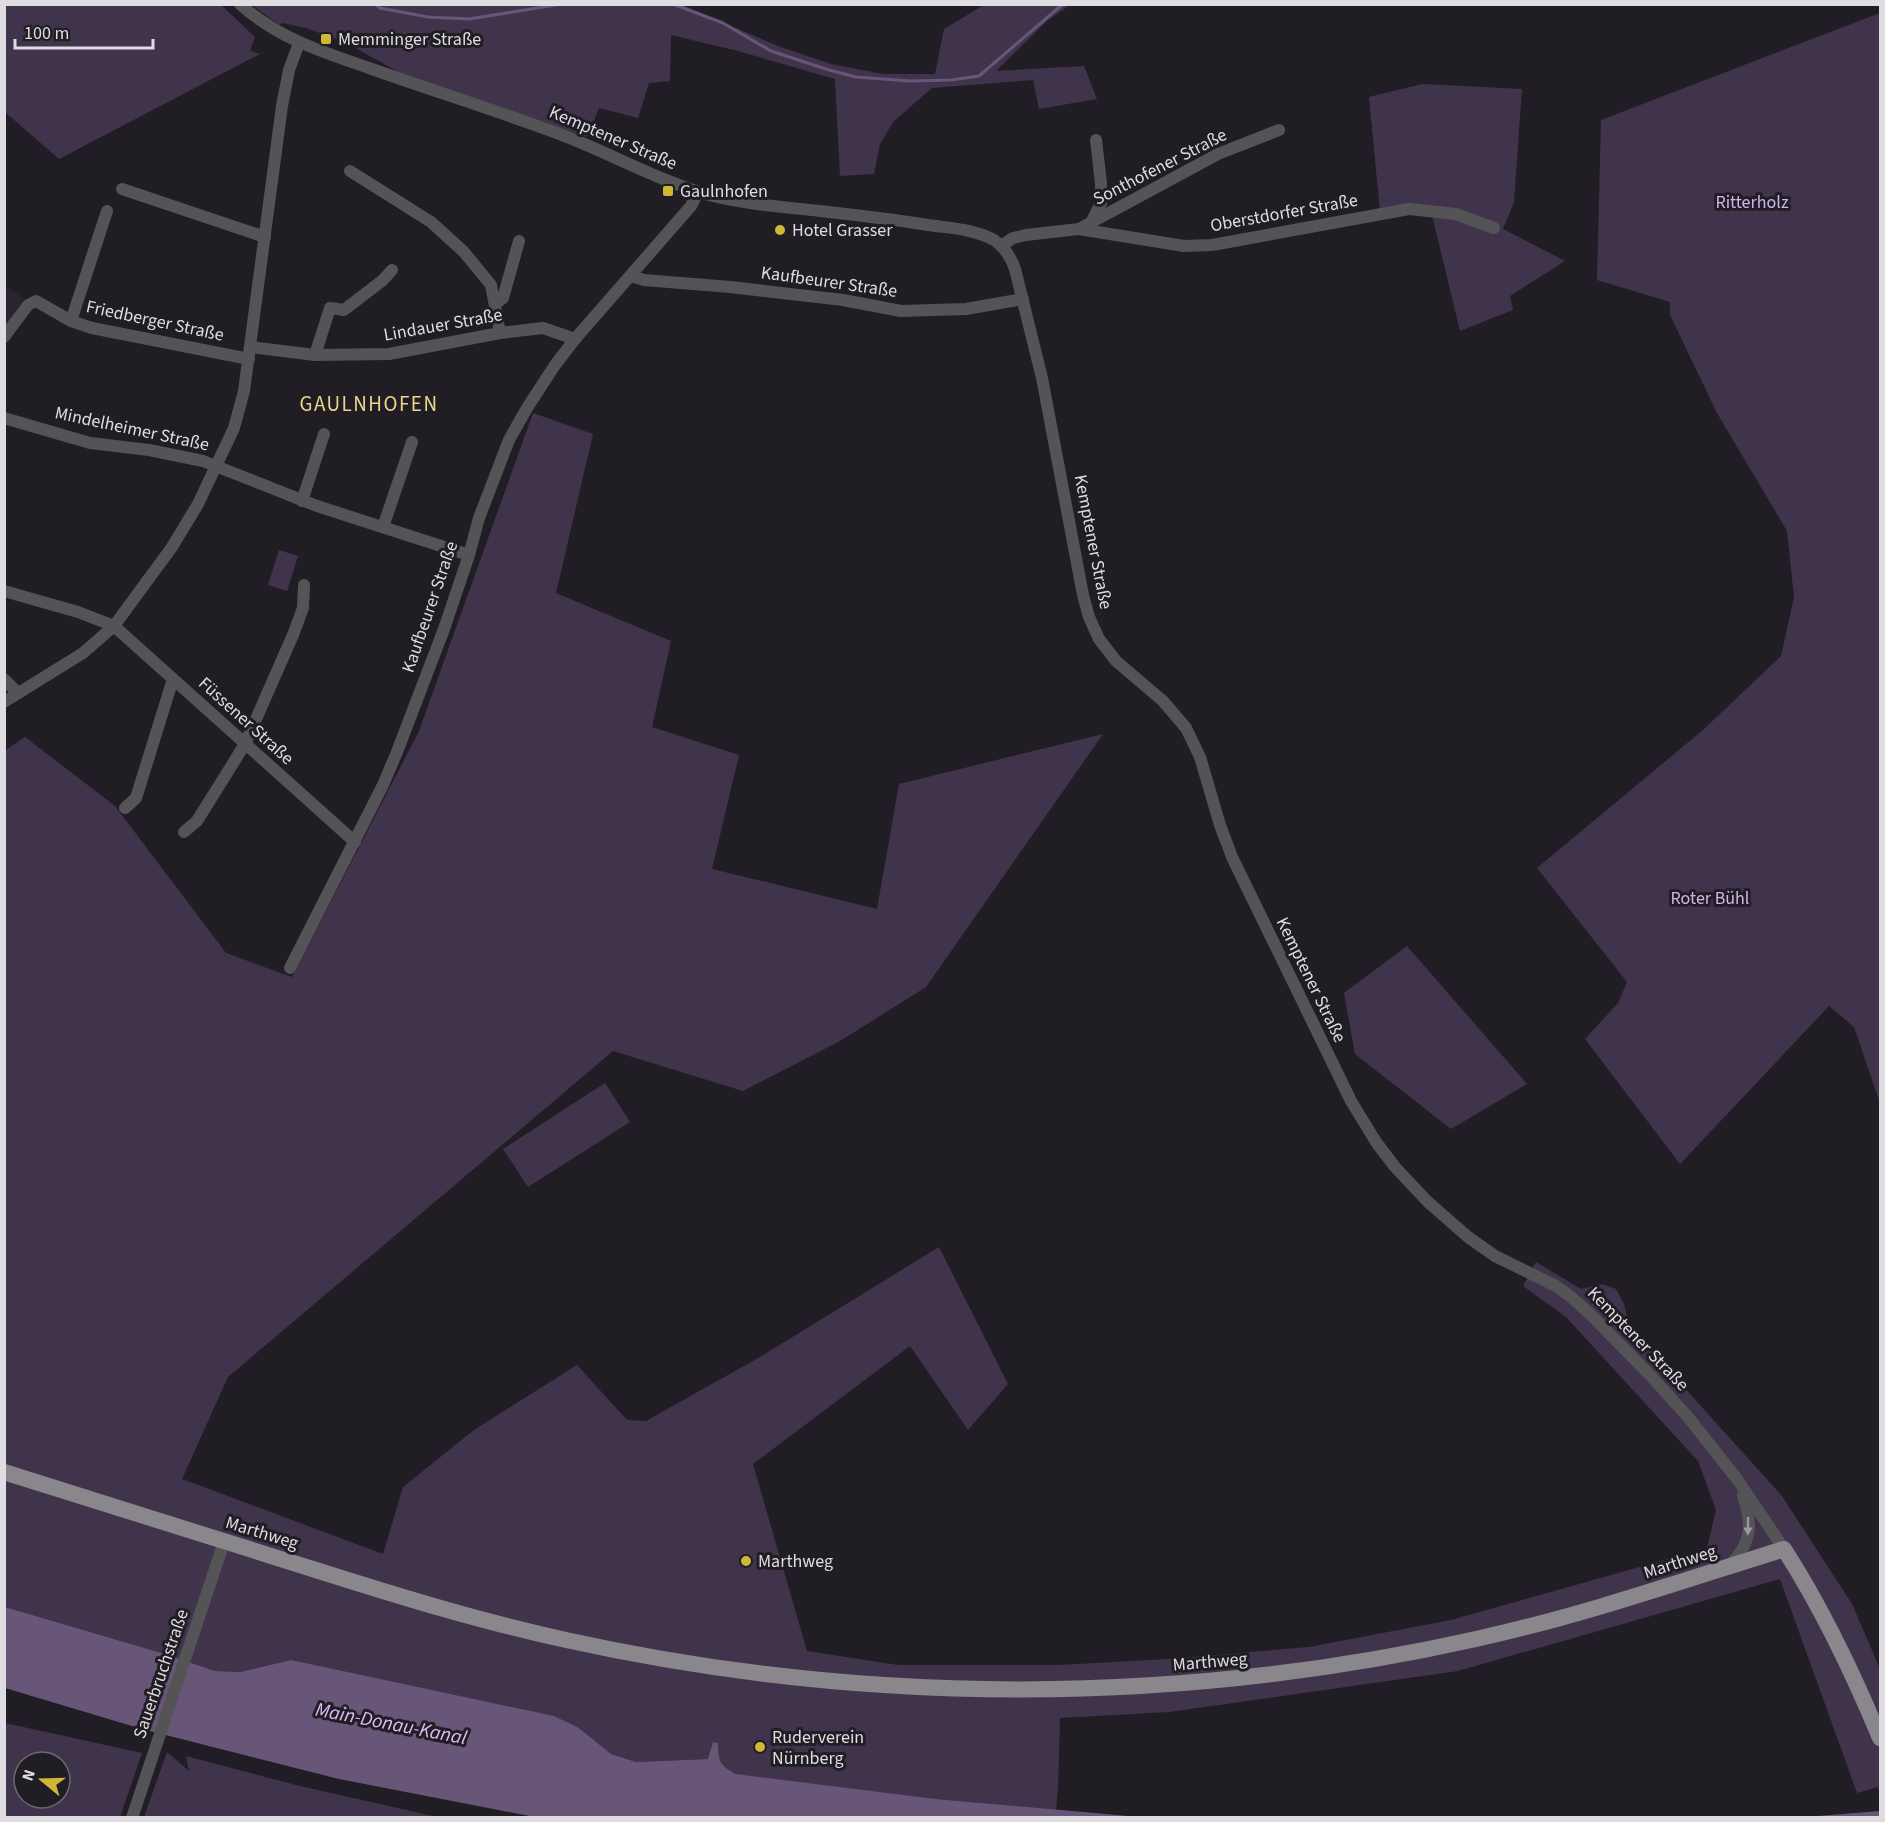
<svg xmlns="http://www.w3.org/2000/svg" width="1885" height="1822" font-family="'Source Sans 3',sans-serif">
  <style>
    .built { fill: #29242f }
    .green { fill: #40344c; fill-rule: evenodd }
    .water { fill: #685679 }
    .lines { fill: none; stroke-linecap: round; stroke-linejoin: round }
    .stream { stroke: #685679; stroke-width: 3 }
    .minor { stroke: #545356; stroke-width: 12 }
    .major { stroke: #89868c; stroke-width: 16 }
    .oneway { fill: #9a989c }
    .poi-dot { fill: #d1b736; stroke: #201e24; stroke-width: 2 }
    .labels { text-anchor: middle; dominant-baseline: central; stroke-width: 6; stroke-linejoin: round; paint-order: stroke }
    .poi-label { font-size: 18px; fill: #dfdde1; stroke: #201e24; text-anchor: start }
    .street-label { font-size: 18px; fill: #dfdde1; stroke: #201e24 }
    .park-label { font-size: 18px; fill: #d1b4ef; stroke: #201e24 }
    .water-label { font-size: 20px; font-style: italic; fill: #dabcf8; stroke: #201e24 }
    .quarter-label { font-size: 21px; letter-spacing: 1.5px; fill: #e9d88a; stroke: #201e24 }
  </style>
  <rect width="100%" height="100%" fill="#201e24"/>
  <polygon class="built" points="5,286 24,298 5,329"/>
  <g class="green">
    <polygon points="251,4 682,5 778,46 831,64 883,74 935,74 944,29 984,5 1070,5 1047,21 996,71 1084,66 1097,99 1039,109 1033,80 932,88 893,122 880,144 874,174 840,176 835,79 738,51 671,35 670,81 649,83 638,118 599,108 587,137 400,73 345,42 306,28 282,23 279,25"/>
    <polygon points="4,5 221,5 255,37 250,51 260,54 59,159 5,112"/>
    <polygon points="1880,13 1880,1103 1854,1027 1829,1006 1680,1164 1585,1039 1618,1003 1627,982 1537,868 1703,730 1781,656 1794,597 1787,531 1717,413 1670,315 1670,302 1597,280 1601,120"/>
    <polygon points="1422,84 1522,89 1514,202 1503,229 1565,261 1510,296 1513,310 1460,331 1431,211 1380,211 1369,97"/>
    <path d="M533 413 593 434 556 593 671 641 652 727 739 755 712 869 877 909 899 784 1103 734 926 987 840 1041 743 1091 613 1051 228 1377 182 1479 383 1554 403 1487 474 1430 577 1365 627 1420 646 1421 760 1357 939 1247 1008 1384 968 1430 910 1346 753 1464 807 1651 898 1665H1060L1168 1659 1309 1647 1451 1620 1707 1548 1716 1510 1698 1461 1566 1317 1523 1286 1536 1262 1581 1289 1602 1284 1616 1289 1624 1304 1628 1321 1663 1364 1782 1496 1852 1604 1880 1669V1796L1878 1787 1857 1793 1780 1579 1458 1671 1169 1712 1060 1718 1058 1788 1056 1810 936 1799 736 1774C719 1766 719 1762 718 1743L713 1742 709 1759 636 1762 611 1754 579 1728 291 1660 240 1672 215 1671 165 1654 5 1607 4 751 25 737 115 806 226 953 292 977 419 731Z"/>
    <polygon points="279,550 298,556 287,591 268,585"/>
    <polygon points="1407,946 1527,1084 1451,1129 1355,1054 1344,993"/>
    <polygon points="605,1083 630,1122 528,1187 503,1149"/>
    <path d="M5 1723 142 1753 120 1817H5ZM24 1762H60V1798H24Z"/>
    <polygon points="167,1752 189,1771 186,1756 296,1785 437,1817 144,1817"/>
  </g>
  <g class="water">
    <path d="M5 1607 165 1654 215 1671 240 1672 291 1660 554 1716 579 1728 611 1754 636 1762 708 1759 713 1742 718 1743C719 1762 719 1765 736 1774L936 1799 1139 1817H535L339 1779 142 1729 5 1688Z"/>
    <polygon points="1880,1811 1880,1817 1805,1817"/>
  </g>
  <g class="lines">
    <g class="stream">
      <polyline points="375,4 380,8 428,17 469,19 562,4"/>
      <polyline points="673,4 723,23 771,51 829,70 856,77 910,81 951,80 979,76 1063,4"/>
    </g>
    <g class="minor">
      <path d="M240 4C279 39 321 51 369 68 431 90 495 110 557 133 611 153 661 183 717 197 751 205 785 207 820 211 856 215 892 219 928 225 949 228 975 229 994 240 1005 247 1011 258 1015 269L1042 378 1083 595 1089 617 1099 639 1116 661 1163 701 1186 728 1200 757 1220 825 1232 857 1351 1101 1376 1142 1395 1167 1428 1202 1468 1237 1495 1256 1556 1286 1571 1297 1590 1314 1649 1374 1688 1417 1737 1479 1784 1549"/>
      <polyline points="350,171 431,222 464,252 491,285 500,333"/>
      <polyline points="122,189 265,237"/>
      <polyline points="1092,221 1101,203 1101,183 1096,140"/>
      <polyline points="1079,229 1184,246 1212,245 1409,209 1456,214 1494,228"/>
      <polyline points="1001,246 1013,238 1026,235 1079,229 1218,154 1279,130"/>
      <polyline points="631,276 644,280 730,287 843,300 901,311 966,309 1023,299"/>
      <polyline points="495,304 503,298 519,241"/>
      <polyline points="71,321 107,211"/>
      <polyline points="4,337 28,305 36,301 71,321 92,328 249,359"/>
      <polyline points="250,347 315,355 389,354 500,333 543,328 575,339"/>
      <polyline points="315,355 330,308 344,310 383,280 392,270"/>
      <polyline points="4,418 90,443 149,450 203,461 317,506 469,555"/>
      <polyline points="302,501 324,434"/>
      <polyline points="383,527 412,442"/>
      <polyline points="4,591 78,612 114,626 355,842"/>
      <polyline points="4,679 18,693"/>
      <polyline points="4,702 83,653 114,626 172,547 198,504 234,428 244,391 282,106 289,70 299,43"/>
      <polyline points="125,808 136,798 173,679"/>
      <polyline points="184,832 197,821 245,744 293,635 303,608 304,585"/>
      <polyline points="290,968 383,785 397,752 444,629 469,555 479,518 509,440 527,408 555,365 575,339 691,206 698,192"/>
      <path d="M1729 1566C1752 1543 1753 1525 1743 1495"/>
      <polyline points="132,1818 224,1542"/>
    </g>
    <path class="major" d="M4 1472C109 1505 214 1538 319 1571 401 1597 483 1622 566 1640 865 1706 1177 1706 1476 1639 1581 1616 1682 1581 1784 1549 1822 1608 1853 1673 1880 1738"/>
  </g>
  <defs><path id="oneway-solid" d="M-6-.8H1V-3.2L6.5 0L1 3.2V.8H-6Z" transform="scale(1.5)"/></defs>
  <use class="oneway" href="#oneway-solid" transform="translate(1748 1526) rotate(91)"/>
  <g class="poi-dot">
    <rect x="320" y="33" width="12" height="12" rx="3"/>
    <rect x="662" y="185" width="12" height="12" rx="3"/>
    <circle cx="780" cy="230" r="6"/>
    <circle cx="746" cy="1561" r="6"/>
    <circle cx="760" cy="1747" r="6"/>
  </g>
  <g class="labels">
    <g class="poi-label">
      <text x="338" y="39">Memminger Straße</text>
      <text x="680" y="191">Gaulnhofen</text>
      <text x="792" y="230">Hotel Grasser</text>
      <text x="758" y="1561">Marthweg</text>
      <text x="772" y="1737">Ruderverein<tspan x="772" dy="21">Nürnberg</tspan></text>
    </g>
    <g class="street-label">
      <text transform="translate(613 138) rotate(23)">Kemptener Straße</text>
      <text transform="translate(1160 167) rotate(-27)">Sonthofener Straße</text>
      <text transform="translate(1284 213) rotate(-10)">Oberstdorfer Straße</text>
      <text transform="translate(829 282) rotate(8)">Kaufbeurer Straße</text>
      <text transform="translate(155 321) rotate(12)">Friedberger Straße</text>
      <text transform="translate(443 325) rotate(-10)">Lindauer Straße</text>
      <text transform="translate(132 429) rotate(12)">Mindelheimer Straße</text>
      <text transform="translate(1093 542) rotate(79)">Kemptener Straße</text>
      <text transform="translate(430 607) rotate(-71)">Kaufbeurer Straße</text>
      <text transform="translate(246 721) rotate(42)">Füssener Straße</text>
      <text transform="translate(1311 980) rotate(64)">Kemptener Straße</text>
      <text transform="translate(1638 1339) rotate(46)">Kemptener Straße</text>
      <text transform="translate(262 1533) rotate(17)">Marthweg</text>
      <text transform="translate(1680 1562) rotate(-18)">Marthweg</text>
      <text transform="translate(1210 1662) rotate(-5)">Marthweg</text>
      <text transform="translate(161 1674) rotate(-71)">Sauerbruchstraße</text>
    </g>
    <g class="park-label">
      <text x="1752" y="202">Ritterholz</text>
      <text x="1710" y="898">Roter Bühl</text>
    </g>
    <g class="water-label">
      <text transform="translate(391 1724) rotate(11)">Main-Donau-Kanal</text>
    </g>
    <g class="quarter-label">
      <text x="369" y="404">GAULNHOFEN</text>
    </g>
  </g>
  <rect width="1885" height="1822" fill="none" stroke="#dfdde1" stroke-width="12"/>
  <g transform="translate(42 1780) rotate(289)"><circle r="28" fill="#201e24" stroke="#6c6a70" stroke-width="1.5"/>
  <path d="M0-4.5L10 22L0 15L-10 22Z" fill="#d1b736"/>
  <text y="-9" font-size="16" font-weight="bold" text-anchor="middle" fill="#dfdde1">N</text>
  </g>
  <path d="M15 39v9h138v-9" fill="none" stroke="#dfdde1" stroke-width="3"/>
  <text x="24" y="39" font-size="18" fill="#dfdde1" stroke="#201e24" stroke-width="4.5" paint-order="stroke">100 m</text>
</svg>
